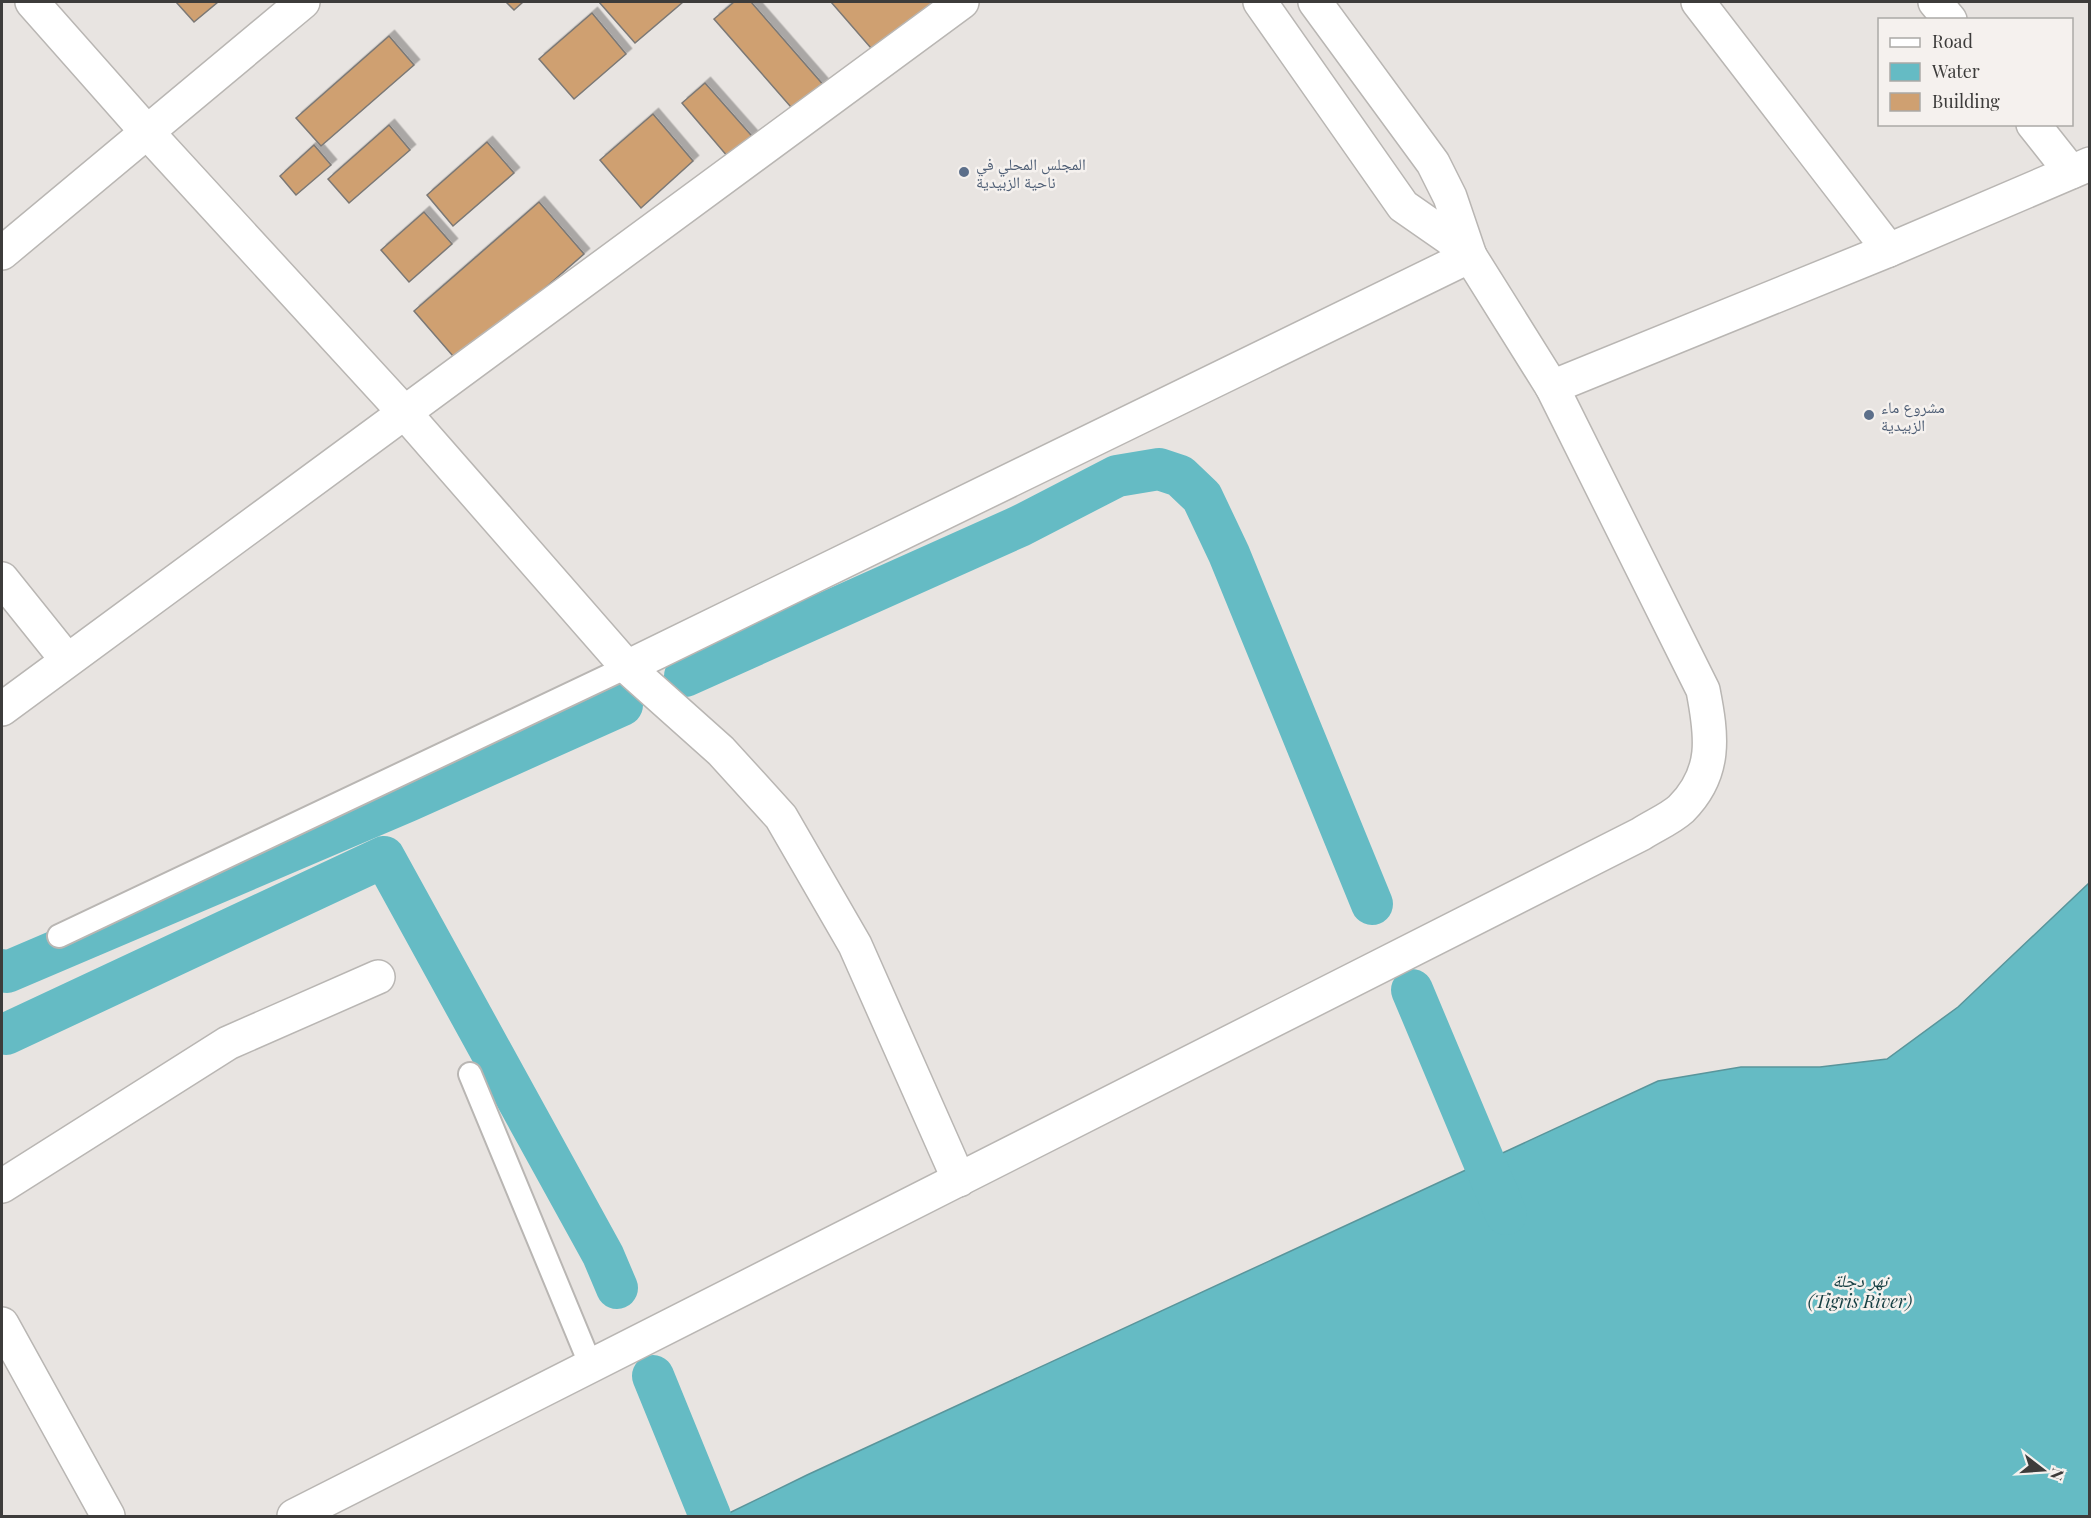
<svg xmlns="http://www.w3.org/2000/svg" width="2091" height="1518" font-family="'Playfair Display','Noto Naskh Arabic',serif">
  <style>
    .water { fill: #65bbc4; stroke: #59959b; stroke-width: 1.5 }
    .lines { fill: none; stroke-linecap: round; stroke-linejoin: round }
    .canal { stroke: #65bbc4; stroke-width: 42 }
    .building { fill: #cfa071; stroke: #7b7875; stroke-width: 1.5; filter: url(#shadow) }
    .lane-casing { stroke: #b9b6b3; stroke-width: 26 }
    .street-casing { stroke: #b9b6b3; stroke-width: 36 }
    .secondary-casing { stroke: #b9b6b3; stroke-width: 36 }
    .lane { stroke: #fff; stroke-width: 22 }
    .street { stroke: #fff; stroke-width: 33 }
    .secondary { stroke: #fff; stroke-width: 33 }
    .service-dot { fill: #5c6f8a; stroke: #f5f1ee; stroke-width: 2 }
    .labels { text-anchor: middle; dominant-baseline: central; stroke-width: 5; stroke-linejoin: round; paint-order: stroke }
    .service-label { font-size: 16px; fill: #4e5e75; stroke: #f5f1ee; text-anchor: start }
    .water-label { font-size: 18px; font-style: italic; fill: #163f43; stroke: #f5f1ee }
  </style>
  <defs>
    <filter id="shadow"><feDropShadow dx="5.5" dy="-5.5" stdDeviation="0" flood-color="#0004"/></filter>
  </defs>
  <rect width="100%" height="100%" fill="#e8e4e1"/>
  <polygon class="water" points="2089,883 2089,1516 723,1516 807,1475 1658,1081 1741,1067 1820,1067 1887,1059 1958,1007"/>
  <g class="lines">
    <g class="canal">
      <polyline points="685,676 1020,526 1117,476 1159,469 1180,476 1202,497 1229,554 1372,904"/>
      <polyline points="2,970 7,972 408,801 622,705"/>
      <polyline points="1412,990 1506,1214"/>
      <polyline points="2,1033 6,1034 384,857 603,1255 617,1288"/>
      <polyline points="653,1376 710,1516"/>
    </g>
  </g>
  <g class="building">
    <polygon points="176,2 218,2 194,22"/>
    <polygon points="506,2 523,2 514,10"/>
    <polygon points="599,2 683,2 635,43"/>
    <polygon points="734,2 751,2 826,88 797,114 714,19"/>
    <polygon points="831,2 939,2 877,55"/>
    <polygon points="592,13 626,54 574,99 539,59"/>
    <polygon points="389,36 414,65 321,146 296,118"/>
    <polygon points="705,83 758,143 734,164 682,103"/>
    <polygon points="653,114 693,161 641,208 600,160"/>
    <polygon points="389,125 410,150 349,203 328,179"/>
    <polygon points="487,142 514,173 453,226 427,195"/>
    <polygon points="314,145 331,165 296,195 280,176"/>
    <polygon points="539,202 584,254 459,363 414,311"/>
    <polygon points="424,212 452,244 409,282 381,250"/>
  </g>
  <g class="lines">
    <defs>
      <g id="lane">
        <polyline points="59,936 627,667"/>
        <polyline points="470,1074 591,1366"/>
      </g>
      <g id="street">
        <polyline points="32,2 147,132 404,412 627,667 721,751 781,817 855,945 959,1180"/>
        <polyline points="1698,2 1889,250"/>
        <polyline points="1935,2 1950,20"/>
        <polyline points="2033,124 2071,172"/>
        <polyline points="2,253 303,2"/>
        <polyline points="1552,387 1889,250 2090,164"/>
        <polyline points="2,579 67,660"/>
        <polyline points="627,667 1470,256"/>
        <polyline points="2,709 962,2"/>
        <polyline points="2,1186 228,1043 378,977"/>
        <polyline points="2,1324 108,1516"/>
      </g>
      <g id="secondary">
        <polyline points="1260,2 1403,206 1449,238 1470,256"/>
        <path d="M294 1516 1641 834C1653 826 1670 819 1681 809 1717 773 1712 736 1703 690L1552 387 1470 256 1450 197 1433 163 1315 2"/>
      </g>
    </defs>
    <use href="#lane" class="lane-casing"/>
    <use href="#street" class="street-casing"/>
    <use href="#secondary" class="secondary-casing"/>
    <use href="#lane" class="lane"/>
    <use href="#street" class="street"/>
    <use href="#secondary" class="secondary"/>
  </g>
  <g class="service-dot">
    <circle cx="964" cy="172" r="6"/>
    <circle cx="1869" cy="415" r="6"/>
  </g>
  <g class="labels">
    <g class="service-label">
      <text x="976" y="163">المجلس المحلي في<tspan x="976" dy="18">ناحية الزبيدية</tspan></text>
      <text x="1881" y="406">مشروع ماء<tspan x="1881" dy="18">الزبيدية</tspan></text>
    </g>
    <g class="water-label">
      <text x="1860" y="1280">نهر دجلة<tspan x="1860" dy="21">(Tigris River)</tspan></text>
    </g>
  </g>
  <rect width="2091" height="1518" fill="none" stroke="#3d3c3b" stroke-width="6"/>
  <rect x="1878" y="18" width="195" height="108" fill="#f5f1ee" stroke="#aba9a6" stroke-width="1.5"/>
  <rect x="1890" y="38" width="30" height="9" fill="#ffffff" stroke="#aba9a6" stroke-width="1.5"/>
  <text x="1932" y="48" font-size="18" fill="#3d3c3b">Road</text>
  <rect x="1890" y="63" width="30" height="18" fill="#65bbc4" stroke="#aba9a6" stroke-width="1.5"/>
  <text x="1932" y="78" font-size="18" fill="#3d3c3b">Water</text>
  <rect x="1890" y="93" width="30" height="18" fill="#cfa071" stroke="#aba9a6" stroke-width="1.5"/>
  <text x="1932" y="108" font-size="18" fill="#3d3c3b">Building</text>
  <g transform="translate(2043 1470) rotate(107)" stroke="#f5f1ee" stroke-width="4.5" paint-order="stroke">
  <path d="M0-4.5L10 22L0 15L-10 22Z" fill="#3d3c3b"/>
  <text y="-9" font-size="16" font-weight="bold" text-anchor="middle" fill="#3d3c3b">N</text>
  </g>
</svg>
